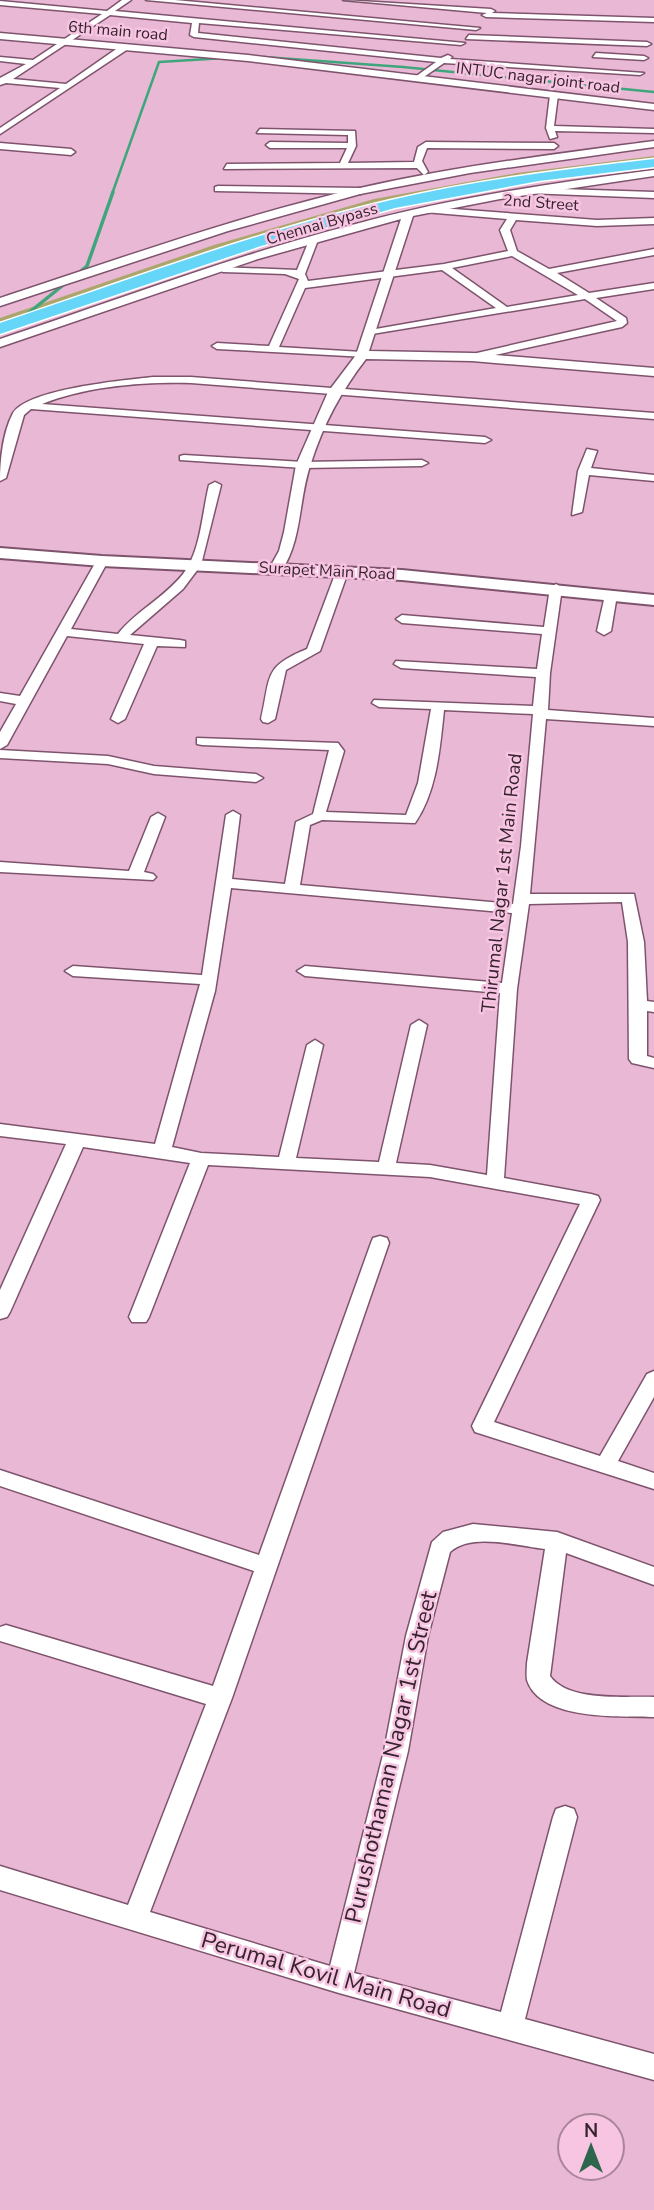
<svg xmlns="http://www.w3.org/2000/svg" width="654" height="2210" font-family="'Nunito Sans',sans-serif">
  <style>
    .green { fill: #aca66d }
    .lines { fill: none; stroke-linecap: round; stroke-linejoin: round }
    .stream-far1 { stroke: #3fa67c; stroke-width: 2.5 }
    .stream { stroke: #3fa67c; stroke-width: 3.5 }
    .minor-casing { stroke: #7e546d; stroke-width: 3 }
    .tertiary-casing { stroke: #7e546d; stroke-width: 3 }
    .secondary-casing { stroke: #7e546d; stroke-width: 4 }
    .trunk-casing { stroke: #fff; stroke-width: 3 }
    .minor { fill: #fff; fill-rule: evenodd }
    .tertiary { fill: #fff; fill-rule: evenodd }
    .secondary { fill: #fff; fill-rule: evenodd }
    .trunk { fill: #66d6f8; fill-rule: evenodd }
    .labels { text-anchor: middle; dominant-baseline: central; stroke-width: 5; stroke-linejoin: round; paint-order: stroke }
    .far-street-label { font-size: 16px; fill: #36232e; stroke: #f7c5e1 }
    .street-label { font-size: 19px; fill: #36232e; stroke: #f7c5e1 }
    .near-street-label { font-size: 23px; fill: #36232e; stroke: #f7c5e1 }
  </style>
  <rect width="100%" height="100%" fill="#e9b8d4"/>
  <polygon class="green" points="654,156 654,161 393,201 0,326 0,318 214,245 374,199 517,173"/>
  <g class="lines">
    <g class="stream-far1">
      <polyline points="264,57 403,67 654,92"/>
      <polyline points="112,194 159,62 225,58"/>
    </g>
    <g class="stream">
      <polyline points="76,275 87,266 113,192"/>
      <polyline points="21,319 67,282"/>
    </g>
    <defs>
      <g id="minor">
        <polygon points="122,0 131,0 115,11 465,43 461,45 199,23 198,33 441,58 448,55 452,57 450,59 644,73 640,75 444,63 418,81 415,77 436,62 194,37 190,35 192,23 110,15 13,79 66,84 122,45 128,45 128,49 0,134 0,128 60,88 6,83 0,85 0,78 26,64 0,61 0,57 33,60 102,14 0,5 0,1 107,11"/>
        <polygon points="146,0 175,0 480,28 476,30"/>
        <polygon points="343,0 491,9 495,11 492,13 654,18 654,22 486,17 482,15 487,13"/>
        <polygon points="469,35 647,42 651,44 647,46 466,39"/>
        <polygon points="596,53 644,56 648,58 644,60 593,57"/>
        <polygon points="554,93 558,95 554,126 654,129 654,133 555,131 557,137 550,139 546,128 550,95"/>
        <polygon points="260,129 355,131 356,146 348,163 414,162 418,147 426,142 554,143 558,146 554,149 427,148 422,161 428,172 424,175 417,168 224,169 227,164 340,163 347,148 270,148 266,145 270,142 348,143 348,135 257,133"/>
        <polygon points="0,143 71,149 75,152 71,155 0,149"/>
        <polygon points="218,186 361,188 365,191 361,194 215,191 215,187"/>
        <polygon points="530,188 654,192 654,198 527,193 526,191"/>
        <path d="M427 207 597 220 654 218V224L597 226 516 220 510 230 517 251 549 269 654 249V255L557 273 589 293 654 283V289L596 298 626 318 627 323 622 327 472 360 467 357 468 355 617 321 585 299 366 335 365 333 370 330 496 308 442 270 305 288 279 347 362 352 367 355 366 357 217 349 212 346 217 343 269 346 299 279 285 274 223 272 218 269 220 267 297 270 310 238 318 240 305 274 308 281 444 264 508 251 500 230 507 219 424 212 422 210ZM512 256 578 295 507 307 452 268Z"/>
        <path d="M153 377H191L654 413V419L191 383C142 382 88 386 42 404L485 437 491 440 485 443 31 409 24 415 6 478 0 481C0 460 3 432 13 413 28 389 125 380 153 377Z"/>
        <polygon points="587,449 597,451 591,468 654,475 654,481 589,475 582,512 572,515 578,471"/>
        <polygon points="184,455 303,462 422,460 428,463 422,466 303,468 180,460 180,456"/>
        <path d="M215 482 221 485 201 565 183 589 130 635 180 640 185 641V647L157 646 125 719 118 723 111 719 144 644 67 636 7 745 0 749V732L16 704 0 701V693L20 696 98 558 102 557 108 561 71 629 118 634C136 611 164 598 183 574 201 551 202 513 209 485Z"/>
        <path d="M342 568 348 572 320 651 286 670 275 719 268 723 263 722 261 719C271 676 263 667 307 649L336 572Z"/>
        <path d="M556 584 562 588 550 673 548 710 654 718V726L546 719 530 894H634L644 942 647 1001 654 1002V1012L647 1011V1056L654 1058V1068L632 1063 629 1059 628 942 622 902 529 904 517 989 504 1178 591 1194 598 1196 600 1200 494 1422 600 1456 647 1374 654 1371V1397L618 1461 654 1473V1489L475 1432 472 1426 580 1204 430 1177 208 1165 149 1317 146 1322H132L129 1317 190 1163 83 1147 10 1312 7 1317 0 1319V1290L66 1144 0 1136V1124L155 1144 200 984 73 976 65 971 73 966 202 975 226 815 233 811 240 815 232 879 285 884 296 822 313 814 329 750 202 745 197 744V738L338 743 344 751 326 812 406 815 418 783 431 709 379 707 372 703 374 700 533 706 536 677 401 668 394 664 396 661 537 669 542 634 402 623 396 619 402 615 544 627 550 588ZM444 710 533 714 521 846 513 904 300 885 310 825 322 820 415 823C437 791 440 748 444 710ZM231 888 512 913 502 983 305 966 297 971 305 976 500 993 487 1175 430 1165 396 1163 427 1025 419 1020 411 1025 379 1162 296 1158 323 1045 315 1040 307 1045 279 1157 201 1153 172 1147 215 991Z"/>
        <polygon points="611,591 617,595 611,631 604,635 597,631 605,595"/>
        <polygon points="0,750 108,756 154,766 256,774 263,778 256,782 154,774 108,764 0,758"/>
        <polygon points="158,813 165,817 144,872 153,874 156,877 153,880 0,872 0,862 129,871 151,817"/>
        <path d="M380 1236 387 1238 389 1243 232 1698 150 1912 330 1966 384 1751 406 1636 432 1542 443 1532 473 1524 557 1532 654 1567V1585L566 1553 550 1676C568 1702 625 1696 654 1697V1717C620 1716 540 1721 527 1680 526 1674 527 1668 527 1663L545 1549C517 1546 472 1532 450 1552L428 1636 408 1751 354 1973 501 2012 553 1817 556 1809 565 1806 574 1809 577 1817 525 2019 654 2054V2080L339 1993 0 1890V1866L128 1905 206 1704 0 1641V1627L6 1625 213 1686 254 1571 0 1486V1470L259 1555 371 1243 373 1238Z"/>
      </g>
      <g id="tertiary">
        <polygon points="0,33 248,55 654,104 654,110 248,61 0,39"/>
        <path d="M654 141V147L470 173 360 194 228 231 0 306V298C119 259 238 216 360 188 457 166 556 154 654 141Z"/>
        <path d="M654 170V176L500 199 413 216 369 351 472 353 654 368V376L472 361 366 359C341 391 323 425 311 463 298 500 303 538 281 572L276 573 269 569 279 551 284 532 296 465 328 392 356 355 401 219 258 259 0 347V339C117 300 233 256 352 225 451 198 552 183 654 170Z"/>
      </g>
      <polygon id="secondary" points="0,548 102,556 402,570 654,595 654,605 402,580 102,566 0,558"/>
      <path id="trunk" d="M654 159V167L539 181 395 208 261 246 0 334V323C129 280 258 231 391 200 477 180 566 169 654 159Z"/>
    </defs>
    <use href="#minor" class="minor-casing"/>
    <use href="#tertiary" class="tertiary-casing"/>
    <use href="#secondary" class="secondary-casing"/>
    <use href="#trunk" class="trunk-casing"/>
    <use href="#minor" class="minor"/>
    <use href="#tertiary" class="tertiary"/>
    <use href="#secondary" class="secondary"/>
    <use href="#trunk" class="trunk"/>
  </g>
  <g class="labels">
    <g class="far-street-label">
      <text transform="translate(118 31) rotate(5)">6th main road</text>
      <text transform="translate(538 78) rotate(7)">INTUC nagar joint road</text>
      <text transform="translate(541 203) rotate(4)">2nd Street</text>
      <text transform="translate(322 224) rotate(-16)">Chennai Bypass</text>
      <text transform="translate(327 571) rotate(3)">Surapet Main Road</text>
    </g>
    <g class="street-label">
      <text transform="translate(502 883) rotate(-84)">Thirumal Nagar 1st Main Road</text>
    </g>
    <g class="near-street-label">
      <text transform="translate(391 1757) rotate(-77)">Purushothaman Nagar 1st Street</text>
      <text transform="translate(326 1975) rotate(16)">Perumal Kovil Main Road</text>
    </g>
  </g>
  <g transform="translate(591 2147)"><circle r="33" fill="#f7c5e1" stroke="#aa8499" stroke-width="2"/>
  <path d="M0-5L12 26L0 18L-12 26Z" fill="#2d654d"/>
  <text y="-10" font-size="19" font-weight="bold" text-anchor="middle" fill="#36232e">N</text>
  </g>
</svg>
